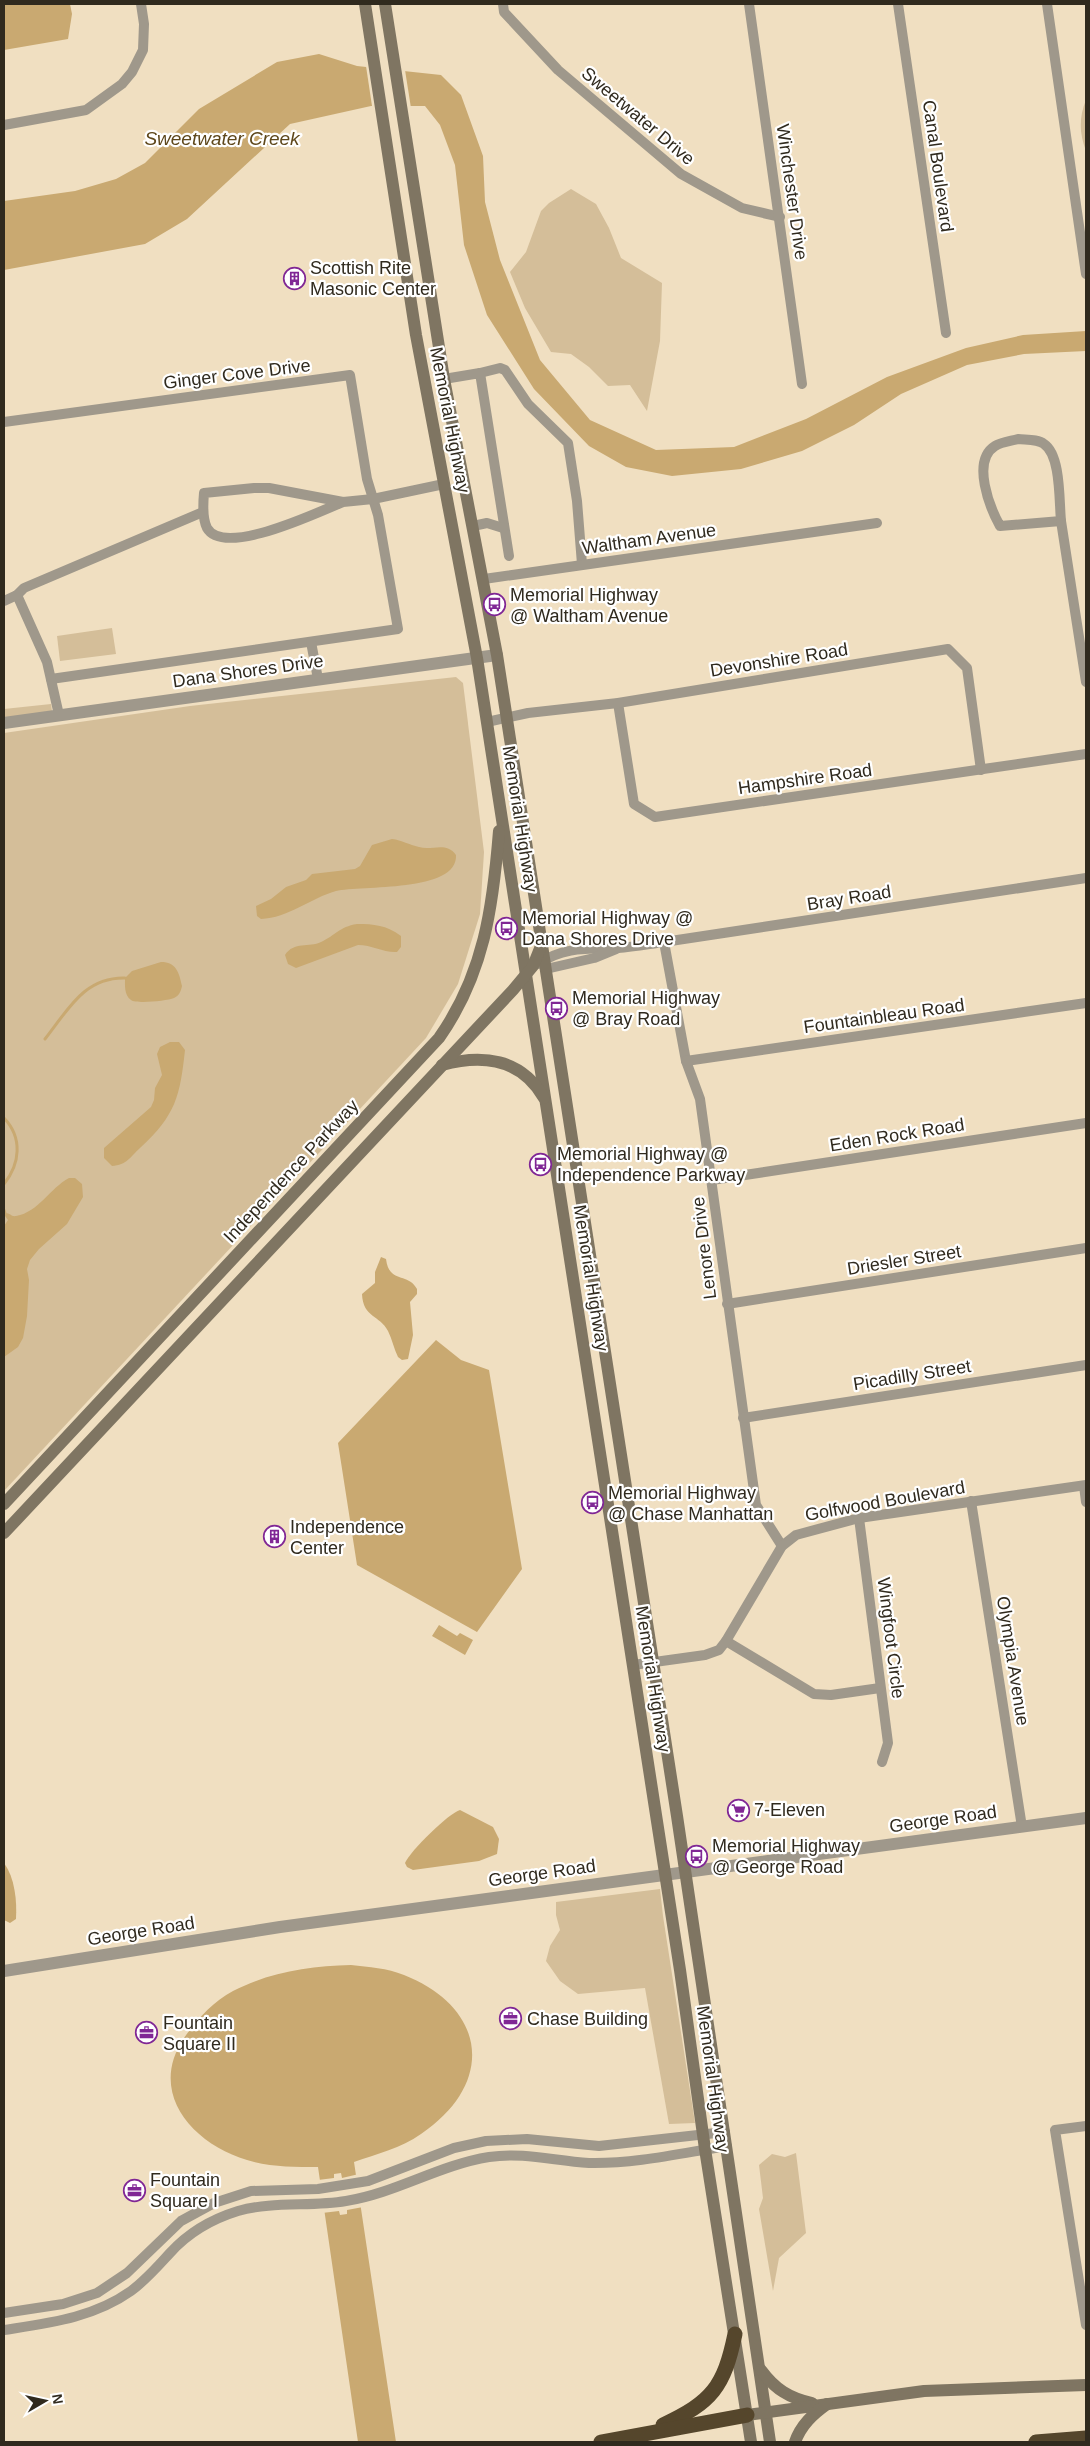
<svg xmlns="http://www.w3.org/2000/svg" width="1090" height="2446" font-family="Helvetica,sans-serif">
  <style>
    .green { fill: #d4be99 }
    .water { fill: #c9a971 }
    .pier { fill: #f0dfc1 }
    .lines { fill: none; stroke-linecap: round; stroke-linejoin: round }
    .stream { stroke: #c9a971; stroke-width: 3 }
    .minor { stroke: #9f988b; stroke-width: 10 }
    .tertiary { stroke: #9f988b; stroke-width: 12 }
    .secondary { stroke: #7f7562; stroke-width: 12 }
    .motorway { stroke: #55462c; stroke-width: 15 }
    .labels { text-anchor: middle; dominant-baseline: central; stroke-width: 4.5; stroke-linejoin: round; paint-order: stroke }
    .street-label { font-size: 18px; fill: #302a1e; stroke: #fff }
    .poi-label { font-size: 18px; fill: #302a1e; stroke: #fff; text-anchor: start }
    .water-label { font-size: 19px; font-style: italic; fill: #5e471b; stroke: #fff }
  </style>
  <rect width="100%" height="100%" fill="#f0dfc1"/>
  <g class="green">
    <path d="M1086 100V151C1079 133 1079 117 1086 100Z"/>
    <polygon points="571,189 596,204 609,228 621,258 662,283 660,341 647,411 630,385 608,386 589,367 571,354 551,352 525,308 510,272 526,252 541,211 549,203"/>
    <polygon points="112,628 116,654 60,661 57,636"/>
    <polygon points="456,677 463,683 484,852 480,914 458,984 426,1038 4,1491 4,733 190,706"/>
    <polygon points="51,704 52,711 4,718 4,709"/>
    <polygon points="660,1889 663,1916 695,2123 669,2124 645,1988 578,1994 560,1981 546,1961 550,1946 560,1930 556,1915 556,1902"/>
    <polygon points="796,2153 806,2233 779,2258 773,2291 759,2209 763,2198 759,2165 772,2154 785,2157"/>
  </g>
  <g class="water">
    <polygon points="4,4 70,4 72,14 68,39 4,50"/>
    <polygon points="319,54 357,66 441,75 461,95 483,156 485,202 500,260 540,360 590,420 656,450 734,447 806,419 887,377 966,348 1023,335 1086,331 1086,351 1024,354 967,365 901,394 854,425 802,451 741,469 672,476 626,467 589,446 534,389 487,315 464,245 455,165 440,125 425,106 371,106 290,124 187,219 145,244 4,270 4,201 75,191 116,179 145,163 199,109 277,62"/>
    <path d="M392 839C402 840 409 845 419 847 432 851 446 841 456 855 458 893 361 885 336 891 311 898 288 918 261 919L257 916 256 906 271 899 286 887 306 880 312 874 355 869 360 866 372 845Z"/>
    <path d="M357 924C374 924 386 925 401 936V947L397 952C384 953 372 945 358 945L296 968 288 964 285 955C294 941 309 948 321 942 336 935 339 927 357 924Z"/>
    <path d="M161 962C176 962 179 972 182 986 181 991 179 996 174 998 167 1001 136 1004 131 1000 124 995 125 985 125 978L132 971Z"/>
    <path d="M170 1042H179L185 1050C180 1096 176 1115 140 1148 130 1157 127 1165 112 1166L104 1158V1148L151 1107 154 1100 155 1088 162 1075 157 1054 160 1047Z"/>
    <path d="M69 1178H75L82 1184 83 1197 67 1224 39 1249 30 1260 27 1269 29 1280 27 1316 23 1338 18 1347 4 1357V1226L8 1220 5 1216V1213C11 1213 11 1217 16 1216 39 1212 50 1188 69 1178Z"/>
    <path d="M381 1257 386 1259C389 1284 408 1272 417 1289V1294L410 1302 413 1335 408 1359 402 1360 398 1357C394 1349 392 1339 388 1331 380 1315 363 1318 362 1294L375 1283V1272Z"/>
    <polygon points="436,1340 461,1360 489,1370 522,1569 477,1632 357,1565 338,1443"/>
    <polygon points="439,1625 457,1636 460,1633 473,1640 465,1655 432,1636"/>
    <path d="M460 1810 493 1827 499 1839 497 1854 479 1861 413 1870 407 1867 405 1863C410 1851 449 1813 460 1810Z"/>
    <path d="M4 1863C15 1878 17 1901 16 1919L10 1923 4 1920Z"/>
    <path d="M351 1965C369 1967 387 1968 404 1975 487 2008 496 2083 421 2134 401 2148 377 2154 354 2162L396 2442H358L318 2167C294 2167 270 2167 247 2160 193 2144 147 2093 184 2038 197 2019 213 2002 233 1991 270 1972 310 1966 351 1965Z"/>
  </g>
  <g class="pier">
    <polygon points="366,66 405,70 411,108 372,106"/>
    <polygon points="341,2173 342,2178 359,2174 363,2207 347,2210 347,2214 340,2215 339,2211 322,2213 318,2180 334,2178 334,2174"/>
  </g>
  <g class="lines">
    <g class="stream">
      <path d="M45 1039C68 1010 84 977 125 978"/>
      <path d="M4 1118C23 1138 20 1164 4 1184"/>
      <polyline points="4,1210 5,1213"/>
    </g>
    <g class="minor">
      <polyline points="503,4 504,12 558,70 681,174 742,208 780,217"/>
      <polyline points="749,4 802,384"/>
      <polyline points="898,4 946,333"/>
      <polyline points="1047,4 1086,274"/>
      <polyline points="4,125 86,110 122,84 132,72 143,50 144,24 141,4"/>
      <polyline points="480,373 500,368 505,370 528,404 568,443 577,501 582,564"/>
      <polyline points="444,379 480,373 509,556"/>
      <polyline points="4,422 350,375 367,479 378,515 398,629 51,679"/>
      <path d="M1018 439C1026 440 1038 439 1044 444 1061 455 1059 501 1061 521L1000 526C990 508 971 461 995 446 1001 442 1011 441 1018 439Z"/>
      <path d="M343 502C320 511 224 558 207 528 202 518 203 504 204 493L254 488H269L343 502 373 499 444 484"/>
      <polyline points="1061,521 1086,682"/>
      <polyline points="473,526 487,523 503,528"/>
      <polyline points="484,579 877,523"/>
      <polyline points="17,595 47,662 59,715"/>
      <polyline points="4,601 17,595 24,588 203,512"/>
      <polyline points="311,642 318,679"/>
      <polyline points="618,703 634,804 655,817 1086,754"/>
      <polyline points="487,722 528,713 618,703 948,649 967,668 981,770"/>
      <polyline points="664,942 686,1061 700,1099 756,1505 782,1546"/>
      <path d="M538 964C564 946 589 949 618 948 633 947 649 944 664 942L1086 878"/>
      <polyline points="546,969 594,958 616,949"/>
      <polyline points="686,1061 1086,1003"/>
      <polyline points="712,1180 1086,1123"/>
      <polyline points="727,1304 1086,1248"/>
      <polyline points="743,1418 1086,1365"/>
      <polyline points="1084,1486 1086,1502"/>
      <polyline points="971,1501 1022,1827"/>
      <polyline points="859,1518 888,1743 882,1762"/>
      <polyline points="726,1641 814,1694 831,1695 880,1688"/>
      <polyline points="633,1665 705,1655 719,1650 726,1641 782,1546 796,1535 859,1518 1086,1485"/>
      <polyline points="1086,2126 1055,2130 1086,2325"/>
      <polyline points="4,2313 63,2304 97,2293 127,2273 181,2221 214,2203 251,2191 318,2189 368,2181 454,2148 486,2141 527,2139 599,2146 725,2132"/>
      <path d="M4 2330C49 2323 93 2318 131 2291 146 2280 158 2266 170 2253 188 2233 212 2219 238 2211 273 2201 310 2207 346 2201 396 2193 439 2165 489 2157 525 2152 554 2161 589 2163 635 2164 682 2153 727 2146"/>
    </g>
    <g class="tertiary">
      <polyline points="4,723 497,655"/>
      <polyline points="4,1971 280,1927 1086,1818"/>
    </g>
    <g class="secondary">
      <polyline points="365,4 416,335 477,658 680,1970 705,2149 751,2442"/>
      <polyline points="385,4 444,379 497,655 677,1816 770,2442"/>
      <path d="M442 1065C482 1054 521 1058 544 1098"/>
      <path d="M4 1504 439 1038C484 974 493 907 499 831"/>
      <polyline points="4,1533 513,990 533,966 541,946"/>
      <path d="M761 2370C775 2389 789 2398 812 2403"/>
      <polyline points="747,2415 924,2391 1086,2385"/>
      <path d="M795 2442C801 2425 813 2414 827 2404"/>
    </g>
    <g class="motorway">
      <path d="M663 2425C712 2402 724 2387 735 2334"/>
      <polyline points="601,2442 747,2415"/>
      <polyline points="1036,2442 1086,2438"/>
    </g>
  </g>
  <defs>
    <symbol id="building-ring" viewBox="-11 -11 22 22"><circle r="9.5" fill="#fff" stroke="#802795" stroke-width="1.5"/><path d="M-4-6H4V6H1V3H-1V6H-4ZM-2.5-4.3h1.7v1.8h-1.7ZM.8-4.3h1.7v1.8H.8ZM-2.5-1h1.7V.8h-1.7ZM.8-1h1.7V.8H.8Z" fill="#802795"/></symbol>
    <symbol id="bus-ring" viewBox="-11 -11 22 22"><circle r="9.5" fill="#fff" stroke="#802795" stroke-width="1.5"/><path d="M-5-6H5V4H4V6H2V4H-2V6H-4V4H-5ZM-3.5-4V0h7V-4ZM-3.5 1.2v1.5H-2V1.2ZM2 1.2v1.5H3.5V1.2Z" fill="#802795"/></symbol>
    <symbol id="supermarket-ring" viewBox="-11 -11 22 22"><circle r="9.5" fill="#fff" stroke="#802795" stroke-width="1.5"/><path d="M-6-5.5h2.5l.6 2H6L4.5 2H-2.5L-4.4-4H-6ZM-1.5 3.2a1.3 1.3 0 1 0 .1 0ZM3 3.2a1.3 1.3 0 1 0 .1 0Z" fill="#802795"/></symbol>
    <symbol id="office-ring" viewBox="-11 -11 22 22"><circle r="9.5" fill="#fff" stroke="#802795" stroke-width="1.5"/><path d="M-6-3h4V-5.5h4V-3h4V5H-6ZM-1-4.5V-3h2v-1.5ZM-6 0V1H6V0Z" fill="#802795"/></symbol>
  </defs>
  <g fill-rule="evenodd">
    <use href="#building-ring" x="282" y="266" width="25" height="25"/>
    <use href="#bus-ring" x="482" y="592" width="25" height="25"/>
    <use href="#bus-ring" x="494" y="916" width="25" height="25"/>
    <use href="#bus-ring" x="544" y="996" width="25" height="25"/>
    <use href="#bus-ring" x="528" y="1152" width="25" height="25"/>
    <use href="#bus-ring" x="580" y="1490" width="25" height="25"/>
    <use href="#building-ring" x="262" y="1524" width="25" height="25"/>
    <use href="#supermarket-ring" x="726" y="1798" width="25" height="25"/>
    <use href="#bus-ring" x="684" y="1844" width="25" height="25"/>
    <use href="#office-ring" x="498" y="2006" width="25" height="25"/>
    <use href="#office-ring" x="134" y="2020" width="25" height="25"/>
    <use href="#office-ring" x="122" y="2178" width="25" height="25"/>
  </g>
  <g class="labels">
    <g class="street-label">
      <text transform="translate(638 116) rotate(40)">Sweetwater Drive</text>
      <text transform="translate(938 166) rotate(82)">Canal Boulevard</text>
      <text transform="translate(792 192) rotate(82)">Winchester Drive</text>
      <text transform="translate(237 374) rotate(-7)">Ginger Cove Drive</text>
      <text transform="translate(450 420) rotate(79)">Memorial Highway</text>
      <text transform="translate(649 539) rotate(-8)">Waltham Avenue</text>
      <text transform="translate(779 660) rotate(-9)">Devonshire Road</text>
      <text transform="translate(248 671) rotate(-8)">Dana Shores Drive</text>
      <text transform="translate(805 779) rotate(-8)">Hampshire Road</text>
      <text transform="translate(520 819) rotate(81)">Memorial Highway</text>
      <text transform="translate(849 898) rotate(-9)">Bray Road</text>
      <text transform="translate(884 1016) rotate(-8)">Fountainbleau Road</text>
      <text transform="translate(897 1135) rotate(-9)">Eden Rock Road</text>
      <text transform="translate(291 1171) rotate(-47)">Independence Parkway</text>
      <text transform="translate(704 1248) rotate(-97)">Lenore Drive</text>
      <text transform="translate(904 1260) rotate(-9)">Driesler Street</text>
      <text transform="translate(591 1278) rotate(81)">Memorial Highway</text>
      <text transform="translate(912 1375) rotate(-9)">Picadilly Street</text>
      <text transform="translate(885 1501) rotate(-10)">Golfwood Boulevard</text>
      <text transform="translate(891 1638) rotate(83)">Wingfoot Circle</text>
      <text transform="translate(1013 1661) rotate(81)">Olympia Avenue</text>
      <text transform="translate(653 1679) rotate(81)">Memorial Highway</text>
      <text transform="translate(943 1819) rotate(-8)">George Road</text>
      <text transform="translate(542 1873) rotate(-8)">George Road</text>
      <text transform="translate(141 1931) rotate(-9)">George Road</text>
      <text transform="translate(713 2079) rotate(82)">Memorial Highway</text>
    </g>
    <g class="poi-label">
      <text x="310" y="268">Scottish Rite<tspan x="310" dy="21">Masonic Center</tspan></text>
      <text x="510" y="595">Memorial Highway<tspan x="510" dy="21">@ Waltham Avenue</tspan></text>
      <text x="522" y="918">Memorial Highway @<tspan x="522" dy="21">Dana Shores Drive</tspan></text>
      <text x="572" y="998">Memorial Highway<tspan x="572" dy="21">@ Bray Road</tspan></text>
      <text x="557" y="1154">Memorial Highway @<tspan x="557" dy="21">Independence Parkway</tspan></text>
      <text x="608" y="1493">Memorial Highway<tspan x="608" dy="21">@ Chase Manhattan</tspan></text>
      <text x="290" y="1527">Independence<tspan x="290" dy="21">Center</tspan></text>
      <text x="754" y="1810">7-Eleven</text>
      <text x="712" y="1846">Memorial Highway<tspan x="712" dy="21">@ George Road</tspan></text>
      <text x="527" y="2019">Chase Building</text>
      <text x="163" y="2023">Fountain<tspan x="163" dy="21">Square II</tspan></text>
      <text x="150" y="2180">Fountain<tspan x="150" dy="21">Square I</tspan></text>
    </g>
    <g class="water-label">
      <text x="222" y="138">Sweetwater Creek</text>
    </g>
  </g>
  <rect width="1090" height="2446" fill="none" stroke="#302a1e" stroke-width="10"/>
  <g transform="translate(45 2401) rotate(81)" stroke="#ffffff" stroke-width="4" paint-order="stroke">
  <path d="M0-4L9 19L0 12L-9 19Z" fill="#302a1e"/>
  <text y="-8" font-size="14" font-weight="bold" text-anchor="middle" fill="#302a1e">N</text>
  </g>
</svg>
